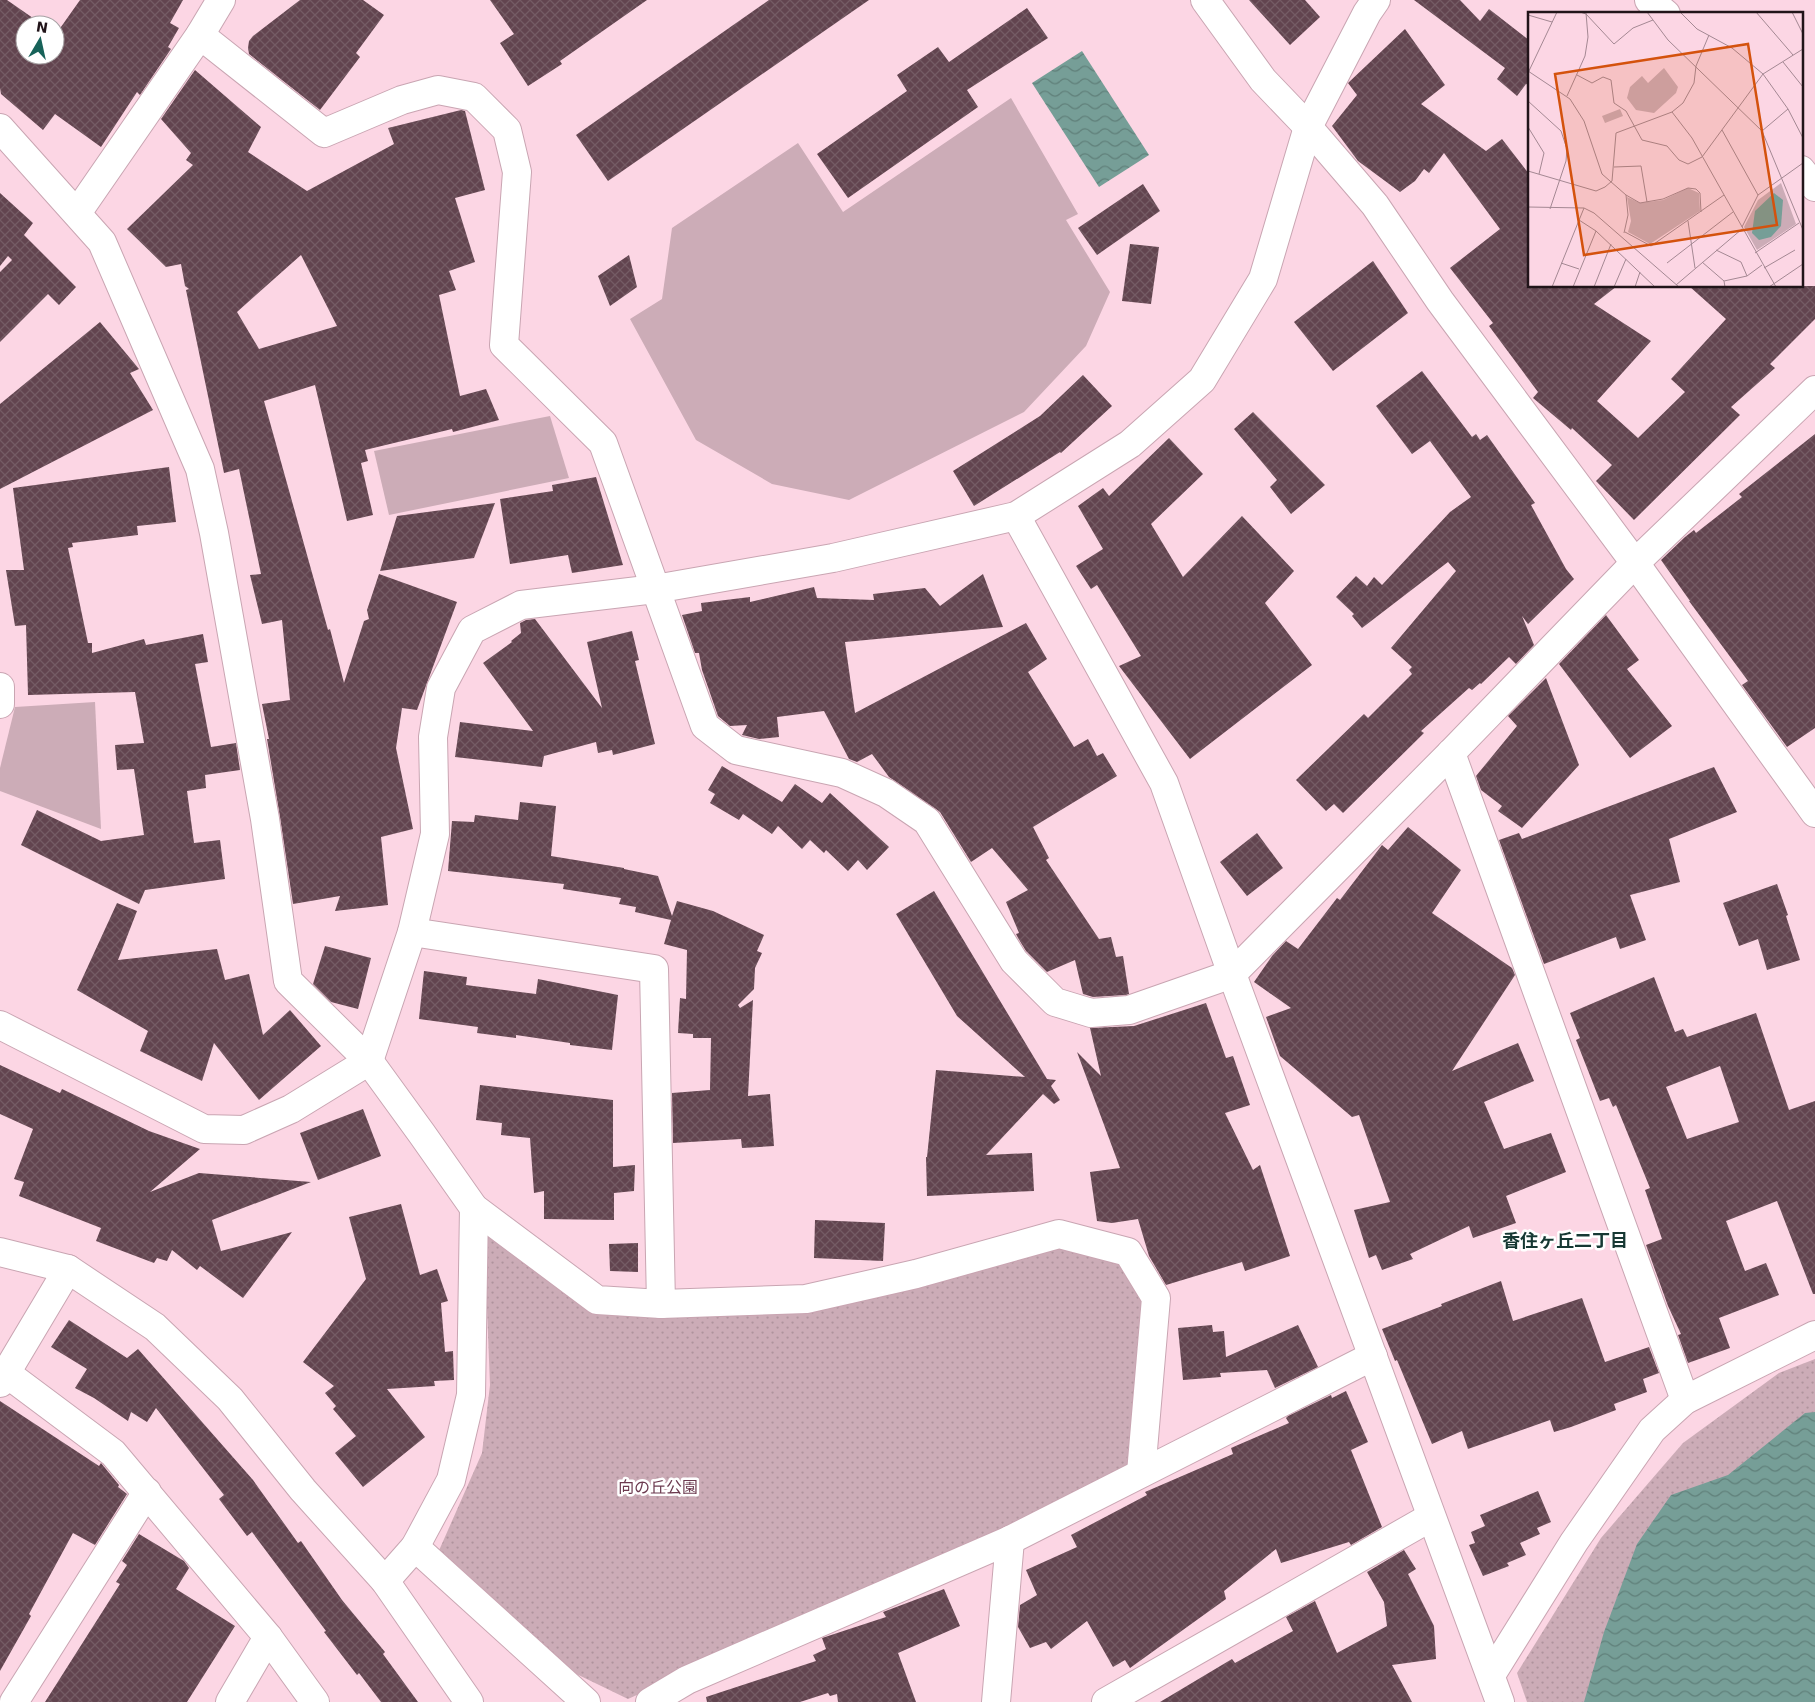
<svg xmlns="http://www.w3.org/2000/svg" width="1815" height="1702" font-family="'DejaVu Sans','Noto Sans JP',sans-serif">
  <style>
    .grass { fill: #ccacb7 }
    .park { fill: url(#park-dots) }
    .water { fill: url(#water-waves) }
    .building { fill: url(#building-cross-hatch); fill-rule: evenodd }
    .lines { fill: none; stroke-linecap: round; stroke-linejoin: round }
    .street-casing { stroke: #c9a5b2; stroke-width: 30 }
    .secondary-casing { stroke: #c9a5b2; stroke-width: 30 }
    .street { stroke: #fff; stroke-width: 28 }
    .secondary { stroke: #fff; stroke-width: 28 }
    .labels { text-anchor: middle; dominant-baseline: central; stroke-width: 5; stroke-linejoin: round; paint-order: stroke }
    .park-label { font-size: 16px; fill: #6c3a4f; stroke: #fff }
    .neighbourhood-label { font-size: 18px; font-weight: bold; fill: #163833; stroke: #fff }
    .inset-road { fill: none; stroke: #a48893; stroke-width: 1 }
    .view { fill: #d4520d; fill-opacity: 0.15; stroke: #d4520d; stroke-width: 2.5 }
    .inset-edge { fill: none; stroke: #211419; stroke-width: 2.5 }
  </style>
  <defs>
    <pattern id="park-dots" width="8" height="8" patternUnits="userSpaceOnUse" patternTransform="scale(1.25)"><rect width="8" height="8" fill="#ccacb7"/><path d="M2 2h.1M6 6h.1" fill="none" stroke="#af939d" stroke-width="1.8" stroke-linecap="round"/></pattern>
    <pattern id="water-waves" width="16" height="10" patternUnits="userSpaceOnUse" patternTransform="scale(1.25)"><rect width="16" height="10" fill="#769e97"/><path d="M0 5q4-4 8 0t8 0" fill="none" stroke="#60807a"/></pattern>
    <pattern id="building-cross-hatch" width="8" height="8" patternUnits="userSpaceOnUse" patternTransform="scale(1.25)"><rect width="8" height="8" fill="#62444f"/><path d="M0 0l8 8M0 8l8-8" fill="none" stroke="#745b64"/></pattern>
  </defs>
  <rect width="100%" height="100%" fill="#fcd6e4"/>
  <g class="grass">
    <polygon points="1011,98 1078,214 1066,220 1110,292 1086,346 1024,412 849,500 772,484 696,440 630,319 662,299 672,228 798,143 843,212"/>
    <polygon points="550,416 569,478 389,515 374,451"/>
    <polygon points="95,702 101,829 0,791 0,768 15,707"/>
  </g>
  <g class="park">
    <polygon points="484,1232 593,1308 805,1307 1057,1239 1125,1258 1152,1299 1135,1468 628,1699 564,1668 437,1555 482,1453 490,1385"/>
    <polygon points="1815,1359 1815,1702 1527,1702 1517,1673 1601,1538 1683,1443 1779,1373"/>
  </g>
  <g class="water">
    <polygon points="1082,51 1149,155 1099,187 1032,83"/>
    <polygon points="1815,1412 1815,1702 1584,1702 1604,1632 1637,1544 1671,1495 1728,1475 1805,1413"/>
  </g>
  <g class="building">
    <polygon points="0,0 7,0 43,25 25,25 25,55 55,55 55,33 56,34 80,0 183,0 170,23 179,28 168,47 171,49 140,95 137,92 101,147 55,114 43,130 1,94 0,88"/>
    <polygon points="300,0 363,0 384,15 356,53 360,57 320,110 249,54 248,48 249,41 253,36"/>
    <polygon points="490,0 647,0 560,61 562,64 528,86 500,43 514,34"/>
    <polygon points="769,0 869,0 608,181 576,135"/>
    <polygon points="1249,0 1305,0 1320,17 1290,45"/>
    <polygon points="1414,0 1460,0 1480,21 1489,9 1529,40 1529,85 1526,84 1517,96 1497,79 1505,68"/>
    <polygon points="1027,8 1048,38 967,90 978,107 848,198 817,154 907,91 897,75 938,47 949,62"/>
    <polygon points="1405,29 1445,85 1421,104 1486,151 1502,139 1529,174 1529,286 1617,286 1594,304 1651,341 1597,401 1638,438 1685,392 1671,379 1726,319 1689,286 1815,286 1815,319 1770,364 1775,368 1731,407 1740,415 1634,520 1596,481 1612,465 1572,428 1571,430 1533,398 1538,392 1489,326 1493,323 1450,268 1500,229 1444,153 1429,173 1424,169 1415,181 1400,192 1358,161 1332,126 1357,95 1348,83"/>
    <path d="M195 70 261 127 248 152 307 191 394 144 388 128 461 110 465 111 485 190 455 198 475 262 449 271 456 290 439 295 460 396 486 389 499 420 453 432 452 429 365 450 368 461 361 463 373 515 347 521 315 385 264 401 328 630 330 629 344 683 364 621 369 619 367 610 379 574 457 602 417 710 402 708 396 748 413 829 381 837 388 905 335 911 340 896 293 904 280 817 267 739H269L262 704 290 700 282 620 262 624 250 575 261 574 239 469 224 473 186 290 189 289 185 286 181 264 166 267 127 229 193 165 186 160 191 153 161 119ZM301 255 337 326 259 349 237 312Z"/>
    <polygon points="1143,184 1160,211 1097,255 1078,228"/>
    <polygon points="0,193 33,223 24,235 76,287 59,305 48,294 0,342 0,272 12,260 8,256 0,266"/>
    <polygon points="1130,244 1159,247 1151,304 1122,301"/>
    <polygon points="629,255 637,287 610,306 598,276"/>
    <polygon points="1373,261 1408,313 1333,371 1294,322"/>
    <polygon points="100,322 139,369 130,373 153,410 0,489 0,404"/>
    <polygon points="1422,371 1472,437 1476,434 1480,440 1487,435 1535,503 1531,505 1566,569 1574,579 1528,624 1522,616 1534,645 1516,664 1509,657 1481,684 1480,683 1472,690 1469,688 1421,731 1424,733 1343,813 1334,804 1326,811 1296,780 1364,714 1368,718 1412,674 1409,670 1412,667 1391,648 1456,571 1448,562 1362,628 1352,616 1354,614 1336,597 1356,576 1367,586 1374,577 1382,585 1450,512 1471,497 1430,441 1412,454 1376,406"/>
    <polygon points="1083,375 1112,406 1061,453 1060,452 974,506 953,471 1040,416"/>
    <polygon points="1253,412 1325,485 1291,514 1270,487 1277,480 1234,429"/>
    <polygon points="1815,434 1815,728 1787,747 1742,685 1748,681 1689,601 1690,601 1661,560 1685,537 1694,530 1696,533 1742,497 1739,494"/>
    <polygon points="1169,438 1203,474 1151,524 1183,577 1242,516 1294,571 1265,603 1312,665 1190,759 1119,666 1141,656 1097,585 1091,589 1076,566 1103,549 1078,506 1103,488 1109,496"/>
    <polygon points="169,467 176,522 137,526 138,535 72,543 73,547 68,548 88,643 92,643 92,653 144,639 146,645 203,634 208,662 195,664 211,747 236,743 240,770 205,775 206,788 187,791 194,843 220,840 225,879 145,890 139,904 21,845 37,810 101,841 144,835 134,769 117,770 115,745 144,743 135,692 28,695 26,625 15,626 6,570 24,570 13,488"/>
    <polygon points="596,477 623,565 572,573 568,555 510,564 500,499 553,491 552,485"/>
    <polygon points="495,503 474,558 380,571 397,516"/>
    <polygon points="983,574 1003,627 845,642 855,713 1026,623 1047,659 1028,672 1074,747 1088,739 1097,756 1103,753 1117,776 1033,827 1049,858 1046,860 1099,939 1111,937 1116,957 1123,956 1129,994 1126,995 1093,997 1083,994 1075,960 1047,972 1026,951 1018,938 1016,934 1019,933 1006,902 1028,890 992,848 971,862 940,812 889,777 872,754 857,762 849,759 824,711 777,717 779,737 759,739 742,735 747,725 730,726 718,716 702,670 699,653 695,653 682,615 702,611 701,603 750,597 750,602 814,587 817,598 874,600 873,594 925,588 940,606"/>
    <polygon points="1606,615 1639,660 1627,669 1672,726 1630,758 1559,664"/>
    <polygon points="535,619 602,708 587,642 632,631 639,660 635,661 655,744 613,755 612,750 598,753 596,742 544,756 542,767 455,757 460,722 533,731 483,663 512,642 511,641 521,633 520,623 526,620"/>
    <polygon points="1546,678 1579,765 1522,828 1498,811 1502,806 1481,790 1476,776 1517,726 1508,716"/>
    <polygon points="722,766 782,802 795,784 822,803 830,793 889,847 867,870 858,860 848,871 826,850 824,853 810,840 802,849 778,826 772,834 743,814 739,820 710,803 715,794 708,790"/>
    <polygon points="1714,767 1737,812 1669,839 1680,882 1630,895 1646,940 1620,949 1616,937 1544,964 1499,840 1519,833 1522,839"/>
    <polygon points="520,802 556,806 551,856 624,868 624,869 658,876 672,916 677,901 713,911 764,935 757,951 762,953 755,968 754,989 738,1005 740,1008 753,1000 748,1096 770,1094 774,1146 742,1148 741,1139 673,1143 672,1093 710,1090 711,1038 693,1038 693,1034 678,1033 680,998 686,999 687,950 664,944 671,920 635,912 636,907 619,904 621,898 563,889 564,884 448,871 452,821 474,822 475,815 518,820"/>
    <polygon points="1408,827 1461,870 1432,913 1512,968 1515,975 1452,1071 1518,1043 1534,1081 1484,1102 1504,1149 1551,1133 1566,1172 1506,1196 1516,1223 1473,1238 1469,1226 1410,1254 1413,1259 1382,1270 1376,1255 1369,1258 1354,1210 1390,1202 1359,1115 1352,1117 1280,1056 1266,1017 1291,1008 1254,982 1272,956 1286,941 1298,949 1337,898 1340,900 1382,845 1388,850"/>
    <polygon points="1257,833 1283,868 1247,896 1220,862"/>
    <polygon points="1777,884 1788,915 1786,916 1800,960 1767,970 1758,939 1739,946 1723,903"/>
    <polygon points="934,891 1047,1079 1056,1080 1051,1086 1060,1100 1054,1104 1043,1094 986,1155 1032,1153 1034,1191 927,1196 926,1157 927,1157 936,1070 1025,1077 957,1016 896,914"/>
    <polygon points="117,903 137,911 118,960 217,949 225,980 249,974 263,1035 290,1010 321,1046 259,1100 214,1043 202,1081 140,1051 148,1031 77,990"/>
    <polygon points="325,946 371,958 358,1009 331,1002 313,984"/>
    <polygon points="424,971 467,977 466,985 536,994 538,979 618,995 612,1050 570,1045 570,1043 516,1035 516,1038 477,1033 478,1027 419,1019"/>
    <path d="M1654 977 1675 1032 1683 1029 1687 1037 1756 1013 1789 1110 1815 1101V1294H1813L1777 1201 1726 1221 1745 1271 1766 1263 1779 1295 1719 1318 1730 1348 1688 1363 1678 1335 1681 1334 1668 1306 1646 1245 1662 1239 1645 1190 1650 1188 1616 1105 1613 1107 1609 1098 1600 1101 1576 1040 1580 1038 1570 1013ZM1720 1066 1739 1122 1687 1139 1666 1087Z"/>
    <polygon points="1206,1003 1226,1058 1233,1056 1250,1105 1225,1113 1253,1170 1260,1165 1290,1256 1245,1271 1242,1262 1166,1285 1149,1256 1138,1219 1112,1223 1097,1221 1090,1172 1120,1168 1077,1052 1101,1076 1090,1028 1134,1026"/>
    <polygon points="0,1065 60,1093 62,1089 149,1131 200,1149 150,1192 199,1173 311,1182 212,1220 221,1251 292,1232 243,1298 200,1266 197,1270 172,1250 167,1261 157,1258 154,1263 96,1241 101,1228 19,1196 24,1182 14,1179 33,1129 0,1114"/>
    <polygon points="480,1085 613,1100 613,1167 635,1165 634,1191 614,1193 614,1220 544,1219 544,1191 534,1193 530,1138 501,1135 502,1123 476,1120"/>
    <polygon points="363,1109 381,1156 318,1180 300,1133"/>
    <polygon points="401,1204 420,1275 437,1269 448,1301 441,1303 445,1352 453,1351 454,1380 434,1381 435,1386 387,1389 425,1437 363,1487 335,1453 356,1436 333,1409 336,1406 325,1393 334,1386 303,1362 366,1279 349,1217"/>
    <polygon points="815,1220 885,1223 883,1261 814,1258"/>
    <polygon points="638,1243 638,1272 610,1271 609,1244"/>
    <polygon points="1501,1281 1513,1321 1582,1298 1605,1362 1649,1347 1659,1373 1643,1379 1647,1392 1614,1404 1616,1410 1571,1427 1554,1432 1550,1420 1468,1449 1462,1431 1432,1444 1397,1360 1395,1361 1382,1329 1442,1306 1441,1304"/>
    <polygon points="69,1320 127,1358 138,1349 253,1480 298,1543 301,1541 342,1600 385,1652 383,1654 418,1702 381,1702 359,1673 357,1675 324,1632 326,1631 252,1532 247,1536 219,1499 224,1495 156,1408 147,1422 131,1412 128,1421 94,1398 75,1388 87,1369 51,1347"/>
    <polygon points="1212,1325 1213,1332 1224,1331 1226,1357 1298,1325 1318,1367 1275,1388 1267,1370 1220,1373 1221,1377 1183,1380 1178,1328"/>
    <polygon points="1346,1391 1368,1442 1351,1450 1382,1527 1351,1545 1349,1542 1281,1563 1276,1549 1224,1591 1226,1599 1130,1668 1125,1660 1113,1667 1087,1621 1051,1649 1046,1642 1030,1648 1018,1627 1020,1605 1037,1595 1026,1570 1077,1547 1071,1535 1147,1495 1145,1492 1233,1454 1231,1448 1289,1423 1286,1418 1288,1416 1331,1395 1332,1398"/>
    <polygon points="0,1401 99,1466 101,1463 119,1485 118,1487 127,1494 95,1545 73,1533 29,1614 31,1616 0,1671"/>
    <polygon points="1538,1491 1551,1522 1537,1528 1540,1534 1520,1543 1526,1555 1507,1563 1509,1566 1483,1576 1469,1545 1475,1543 1471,1532 1485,1526 1480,1515"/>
    <polygon points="139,1534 184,1561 189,1568 176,1589 235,1626 187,1702 45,1702 120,1584 116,1582 127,1565 122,1561"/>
    <polygon points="1404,1550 1416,1569 1408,1574 1434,1626 1436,1659 1392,1665 1412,1702 1160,1702 1232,1659 1235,1663 1293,1631 1286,1617 1315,1601 1337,1653 1387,1626 1384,1602 1367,1572"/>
    <polygon points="944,1589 960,1626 898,1653 916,1702 838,1702 837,1694 830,1696 828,1693 800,1702 707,1702 706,1697 816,1661 813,1655 826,1649 822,1638 886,1617 883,1612"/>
  </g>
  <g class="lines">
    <defs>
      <g id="street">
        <polyline points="1205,0 1263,80 1308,127 1375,205 1440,301 1635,563 1815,813"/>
        <polyline points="1649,0 1666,14"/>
        <polyline points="200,35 324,133 402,100 438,90 474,97 507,130 517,172 504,345 603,443 705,726 736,750 842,773 886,793 927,821 1014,961 1055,1002 1091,1013 1129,1010 1232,974 1451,753 1635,563 1815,390"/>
        <polyline points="0,128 102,242 200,469 214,533 265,819 288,981 369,1061 422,1134 474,1208 597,1300 661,1304 806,1299 916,1274 1059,1234 1128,1252 1156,1298 1141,1473"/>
        <polyline points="1801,170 1815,187"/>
        <polyline points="77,213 200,35 221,0"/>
        <polyline points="1016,516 1164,783 1232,974 1500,1702"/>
        <polyline points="0,687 0,704"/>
        <polyline points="1451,753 1685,1400"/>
        <polyline points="412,932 654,969 661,1304"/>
        <polyline points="0,1025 204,1129 244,1130 291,1109 369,1061 412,932 435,834 433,737 441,688 472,630 521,605 655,589 833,558 1016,516 1130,444 1202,380 1263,279 1308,127 1367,13 1376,0"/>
        <polyline points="6,1373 113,1453 268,1637 315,1702"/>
        <polyline points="0,1383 68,1269"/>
        <polyline points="415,1547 586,1702"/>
        <polyline points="385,1581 415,1547 451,1480 471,1395 474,1208"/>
        <polyline points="1491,1675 1574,1542 1652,1430 1685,1400 1815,1335"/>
        <polyline points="14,1702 147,1492"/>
        <polyline points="230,1702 268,1637"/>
        <polyline points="650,1702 687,1680 1010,1540 1373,1356"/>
        <polyline points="996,1702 1010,1540"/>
        <polyline points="1106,1702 1431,1517"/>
      </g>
      <polyline id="secondary" points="0,1252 68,1269 155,1327 230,1399 303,1490 385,1581 469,1702"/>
    </defs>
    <use href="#street" class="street-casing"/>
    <use href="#secondary" class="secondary-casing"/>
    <use href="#street" class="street"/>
    <use href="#secondary" class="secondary"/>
  </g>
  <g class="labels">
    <g class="park-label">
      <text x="658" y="1487">向の丘公園</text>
    </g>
    <g class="neighbourhood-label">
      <text x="1565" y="1240">香住ヶ丘二丁目</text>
    </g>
  </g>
  <g transform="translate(1528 12)">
    <rect width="275" height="275" fill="#fcd6e4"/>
    <path d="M136 56 150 75 148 81 126 101 108 98 99 86 102 75 114 64 120 71ZM92 97 95 104 77 111 74 104Z" fill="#ccacb7"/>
    <path d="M253 171 268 212 229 238 216 215 230 188ZM160 176 171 181 172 199 122 232 100 220 103 209 99 185 112 191 135 188Z" fill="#ccacb7"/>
    <path d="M246 181 255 188 253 214 243 225 231 228 224 221 227 199Z" fill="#769e97"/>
    <path class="inset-road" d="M52 0 58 2 86 32 105 16 125 8M119 0 140 28 234 119 275 218M152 0 169 17 204 36 235 62 260 97 275 126M228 0 265 43M264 0 275 22M0 3 24 10M255 50 275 75M0 59 42 87 56 109 74 162 98 183 112 191 135 187 160 176 168 177 172 181 173 200M0 61 29 0M49 63 64 71 75 65 83 68 86 91 98 99 114 128 139 134 151 148 160 152 174 145 235 62 275 37M39 84 57 44 60 25 58 1M0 89 33 119 39 137 38 149 22 197M144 100 164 126 248 275M0 115 16 141 11 162M194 118 230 183M234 119 260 97M86 155 113 154 119 190M0 159 68 179 77 175 84 169 88 121 144 100 155 91 166 71 168 54 181 23M0 195 56 196 66 201 151 275M51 208 68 219 127 275M160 209 167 256M214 215 230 183 275 151M97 220 123 234 196 183M96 221 100 203 98 183M188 238 213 250 219 264M227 241 271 211M174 250 196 269 197 275M33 251 51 257M139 251 205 200M236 256 267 238M196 269 219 264 234 253M148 273 214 217M24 275 56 196M45 275 68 219M66 275 83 232M86 275 98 247M107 275 112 260M241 275 275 252"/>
    <path class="view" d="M220 32 249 213 56 243 27 62Z"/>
    <rect width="275" height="275" class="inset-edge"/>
  </g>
  <g transform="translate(40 40) rotate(9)"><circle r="24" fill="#ffffff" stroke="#a6a1a3"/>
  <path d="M0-4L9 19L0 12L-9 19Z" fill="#176259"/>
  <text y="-8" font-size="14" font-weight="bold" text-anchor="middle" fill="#211419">N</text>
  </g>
</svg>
